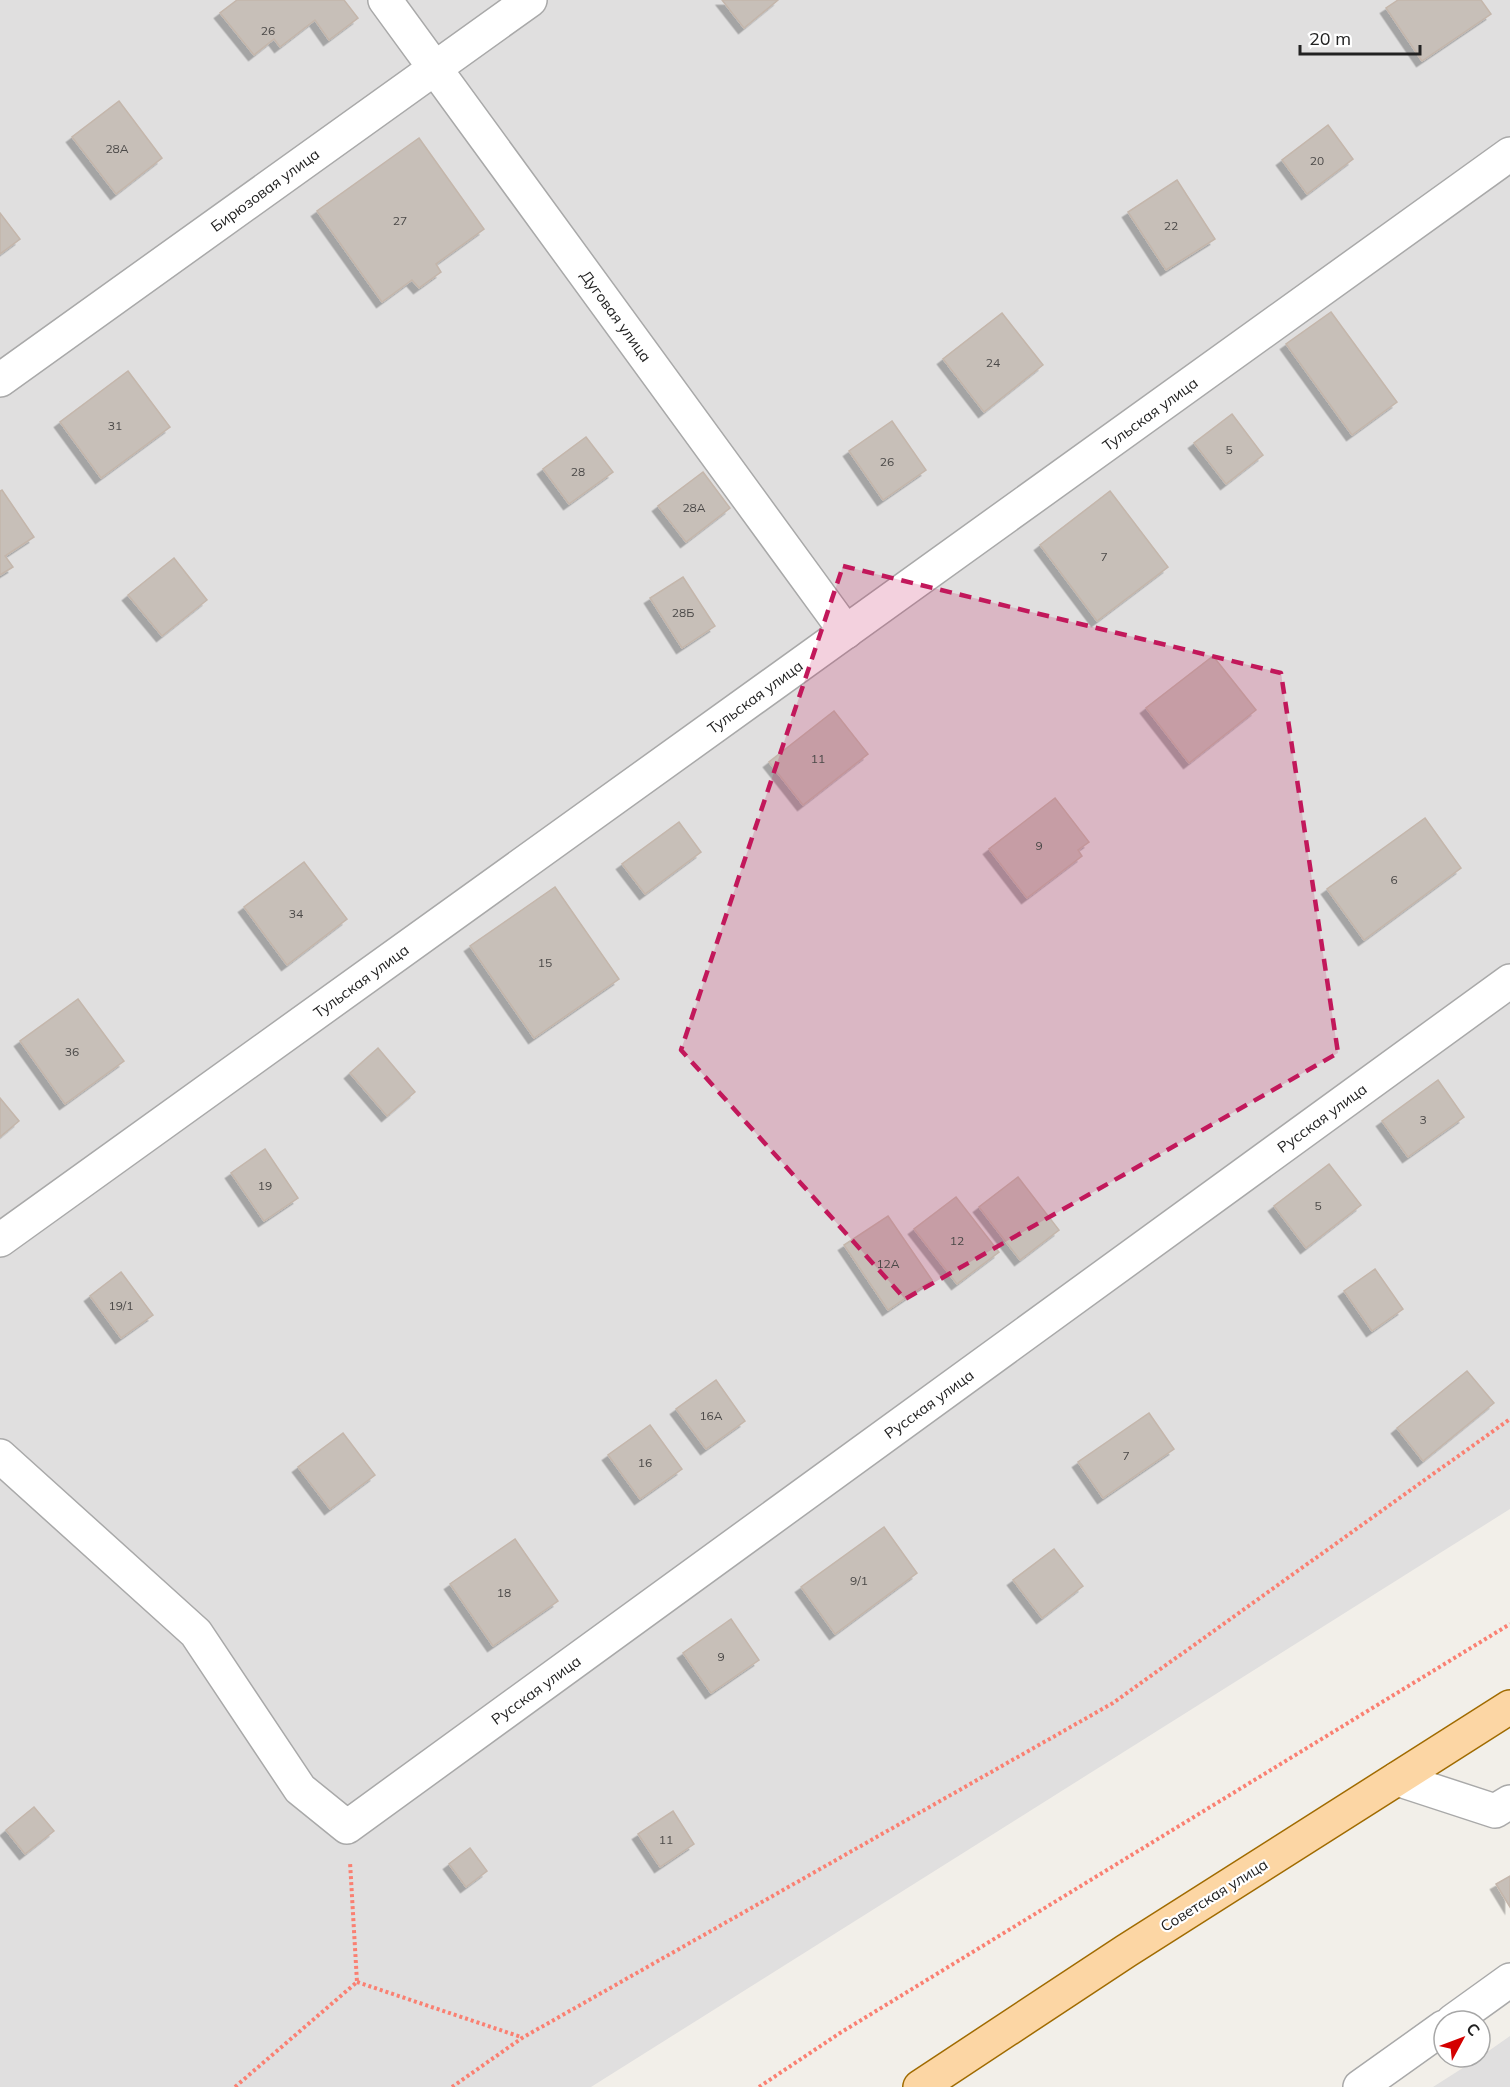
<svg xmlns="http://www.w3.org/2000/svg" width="1510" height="2087" font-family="Mulish,sans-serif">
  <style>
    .residential { fill: #e0dfdf }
    .building { fill: #c7bfb8; stroke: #c4b6ab; stroke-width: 1.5; filter: url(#shadow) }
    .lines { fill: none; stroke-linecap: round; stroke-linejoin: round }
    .minor-casing { stroke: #a9a9a9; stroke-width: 36 }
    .major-casing { stroke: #a06b00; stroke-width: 36 }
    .path { stroke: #fa8072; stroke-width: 4; stroke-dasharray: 3 3; stroke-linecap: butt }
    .minor { stroke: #fff; stroke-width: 33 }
    .major { stroke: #fcd6a4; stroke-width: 33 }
    .marked { fill: #c2185b; fill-opacity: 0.2; stroke: #c2185b; stroke-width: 4.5; stroke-dasharray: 12 8; stroke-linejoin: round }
    .labels { text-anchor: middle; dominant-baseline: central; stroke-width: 4.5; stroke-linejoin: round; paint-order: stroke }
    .number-label { font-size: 12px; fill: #4b4948 }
    .street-label { font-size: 15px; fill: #222; stroke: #fff }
  </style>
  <defs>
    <filter id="shadow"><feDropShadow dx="-5.5" dy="5.5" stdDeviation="0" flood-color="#0004"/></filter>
  </defs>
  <rect width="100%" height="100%" fill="#f2efe9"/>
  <g class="residential">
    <polygon points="0,0 1510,0 1510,1509 591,2087 0,2087"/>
    <polygon points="1510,2036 1510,2087 1433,2087 1480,2057"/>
  </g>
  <g class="building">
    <polygon points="237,0 344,0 358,18 329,40 315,20 280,47 274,39 254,55 220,13"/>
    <polygon points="722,0 778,0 744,28"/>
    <polygon points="1398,0 1481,0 1491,14 1422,61 1386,8"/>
    <polygon points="119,101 162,158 116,194 72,137"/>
    <polygon points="1328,125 1353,159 1307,194 1282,160"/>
    <polygon points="419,138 484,229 436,264 441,272 419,288 412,280 382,302 317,211"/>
    <polygon points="1177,180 1215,239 1166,270 1128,212"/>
    <polygon points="0,213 20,239 0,254"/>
    <polygon points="1331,312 1397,402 1352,435 1286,344"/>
    <polygon points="1002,313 1043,365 984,412 943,359"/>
    <polygon points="128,371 170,427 101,478 60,422"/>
    <polygon points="1232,414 1263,455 1226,484 1194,443"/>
    <polygon points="892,421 926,470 883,500 849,451"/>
    <polygon points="586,437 613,472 569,504 543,469"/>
    <polygon points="703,472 730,508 686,542 658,506"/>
    <polygon points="2,490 34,537 5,556 13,567 0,575 0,491"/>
    <polygon points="1110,491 1168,567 1097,621 1040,545"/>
    <polygon points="174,558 207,600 162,636 128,595"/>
    <polygon points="683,577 715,626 682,648 650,598"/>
    <polygon points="1213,656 1256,710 1189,763 1146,708"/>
    <polygon points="834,711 868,754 803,805 769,762"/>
    <polygon points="1055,798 1089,842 1078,850 1082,856 1027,898 989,849"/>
    <polygon points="1425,818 1461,868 1364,940 1327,889"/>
    <polygon points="679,822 701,852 645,894 622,864"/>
    <polygon points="304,862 347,919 287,965 244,907"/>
    <polygon points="555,887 619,979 534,1038 470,946"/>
    <polygon points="78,999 124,1061 65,1104 20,1041"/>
    <polygon points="378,1048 415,1092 387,1116 350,1073"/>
    <polygon points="1438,1080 1464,1117 1408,1157 1382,1121"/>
    <polygon points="0,1098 19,1121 0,1137"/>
    <polygon points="265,1149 298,1198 264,1221 231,1173"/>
    <polygon points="1329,1164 1361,1205 1306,1248 1274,1206"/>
    <polygon points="1018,1177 1059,1230 1020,1260 979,1207"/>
    <polygon points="956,1197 999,1252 957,1284 914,1229"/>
    <polygon points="888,1216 932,1280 888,1310 844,1245"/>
    <polygon points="1375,1269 1403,1309 1372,1331 1344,1291"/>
    <polygon points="121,1272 153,1315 121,1338 90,1296"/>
    <polygon points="1467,1371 1494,1403 1423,1461 1397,1428"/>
    <polygon points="716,1380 745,1421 706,1449 676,1409"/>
    <polygon points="1149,1413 1174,1449 1103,1498 1078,1462"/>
    <polygon points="650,1425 682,1469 640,1499 608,1455"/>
    <polygon points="343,1433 375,1475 330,1509 298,1467"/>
    <polygon points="884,1527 917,1573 835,1634 801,1587"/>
    <polygon points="515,1539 558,1601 493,1646 450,1584"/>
    <polygon points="1054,1549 1083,1586 1042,1618 1013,1580"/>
    <polygon points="731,1619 759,1660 711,1693 683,1653"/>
    <polygon points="34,1807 54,1831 25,1854 6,1830"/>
    <polygon points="673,1811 694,1844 660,1867 638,1834"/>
    <polygon points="470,1848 487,1871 466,1887 449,1864"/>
    <polygon points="1510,1876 1510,1907 1496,1884"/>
  </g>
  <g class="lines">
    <defs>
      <g id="minor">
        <polyline points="385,0 846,632"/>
        <polyline points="0,380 530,0"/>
        <polyline points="0,1240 1510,154"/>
        <polyline points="0,1456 196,1633 300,1789 347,1827 1510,981"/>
        <polyline points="1397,1779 1495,1811 1510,1802"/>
        <polyline points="1453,2021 1510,1980"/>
        <polyline points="1360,2087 1444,2027"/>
      </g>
      <polyline id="major" points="920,2087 1126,1951 1510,1707"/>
    </defs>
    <use href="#minor" class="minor-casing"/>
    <use href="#major" class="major-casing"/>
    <g class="path">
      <polyline points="357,1982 521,2037"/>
      <polyline points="235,2087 357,1982 350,1862"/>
      <polyline points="452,2087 522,2038 1113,1703 1510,1419"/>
      <polyline points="759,2087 840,2033 1510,1624"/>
    </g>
    <use href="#minor" class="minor"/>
    <use href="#major" class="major"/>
  </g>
  <path class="marked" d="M843 566 1281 673 1338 1053 905 1299 681 1050Z"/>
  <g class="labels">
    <g class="number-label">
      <text x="268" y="30">26</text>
      <text x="117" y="148">28А</text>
      <text x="1317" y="160">20</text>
      <text x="400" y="220">27</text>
      <text x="1171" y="225">22</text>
      <text x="993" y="362">24</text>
      <text x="115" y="425">31</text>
      <text x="1229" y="449">5</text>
      <text x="887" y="461">26</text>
      <text x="578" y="471">28</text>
      <text x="694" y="507">28А</text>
      <text x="1104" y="556">7</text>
      <text x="683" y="612">28Б</text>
      <text x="818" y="758">11</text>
      <text x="1039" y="845">9</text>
      <text x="1394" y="879">6</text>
      <text x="296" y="913">34</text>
      <text x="545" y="962">15</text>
      <text x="72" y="1051">36</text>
      <text x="1423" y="1119">3</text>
      <text x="265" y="1185">19</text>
      <text x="1318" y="1205">5</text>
      <text x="957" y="1240">12</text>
      <text x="888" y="1263">12А</text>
      <text x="121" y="1305">19/1</text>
      <text x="711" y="1415">16А</text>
      <text x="1126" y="1455">7</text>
      <text x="645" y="1462">16</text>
      <text x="859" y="1580">9/1</text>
      <text x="504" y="1592">18</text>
      <text x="721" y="1656">9</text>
      <text x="666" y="1839">11</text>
    </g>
    <g class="street-label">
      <text transform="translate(265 190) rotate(-36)">Бирюзовая улица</text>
      <text transform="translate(616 316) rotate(54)">Дуговая улица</text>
      <text transform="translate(1150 414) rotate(-36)">Тульская улица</text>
      <text transform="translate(755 697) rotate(-36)">Тульская улица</text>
      <text transform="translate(361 981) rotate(-36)">Тульская улица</text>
      <text transform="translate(1322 1118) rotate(-36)">Русская улица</text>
      <text transform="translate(929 1404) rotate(-36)">Русская улица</text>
      <text transform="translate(536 1690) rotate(-36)">Русская улица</text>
      <text transform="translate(1214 1895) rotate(-32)">Советская улица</text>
    </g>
  </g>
  <g transform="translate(1462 2039) rotate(49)"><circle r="28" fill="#ffffff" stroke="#a7a7a7" stroke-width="1.5"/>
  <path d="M0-4.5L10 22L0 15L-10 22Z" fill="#d40000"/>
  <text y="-9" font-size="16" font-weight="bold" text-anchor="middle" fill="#222222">С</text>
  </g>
  <path d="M1300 45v9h120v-9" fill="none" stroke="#222222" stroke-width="3"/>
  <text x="1309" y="45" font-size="18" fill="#222222" stroke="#ffffff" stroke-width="4.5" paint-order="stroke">20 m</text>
</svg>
